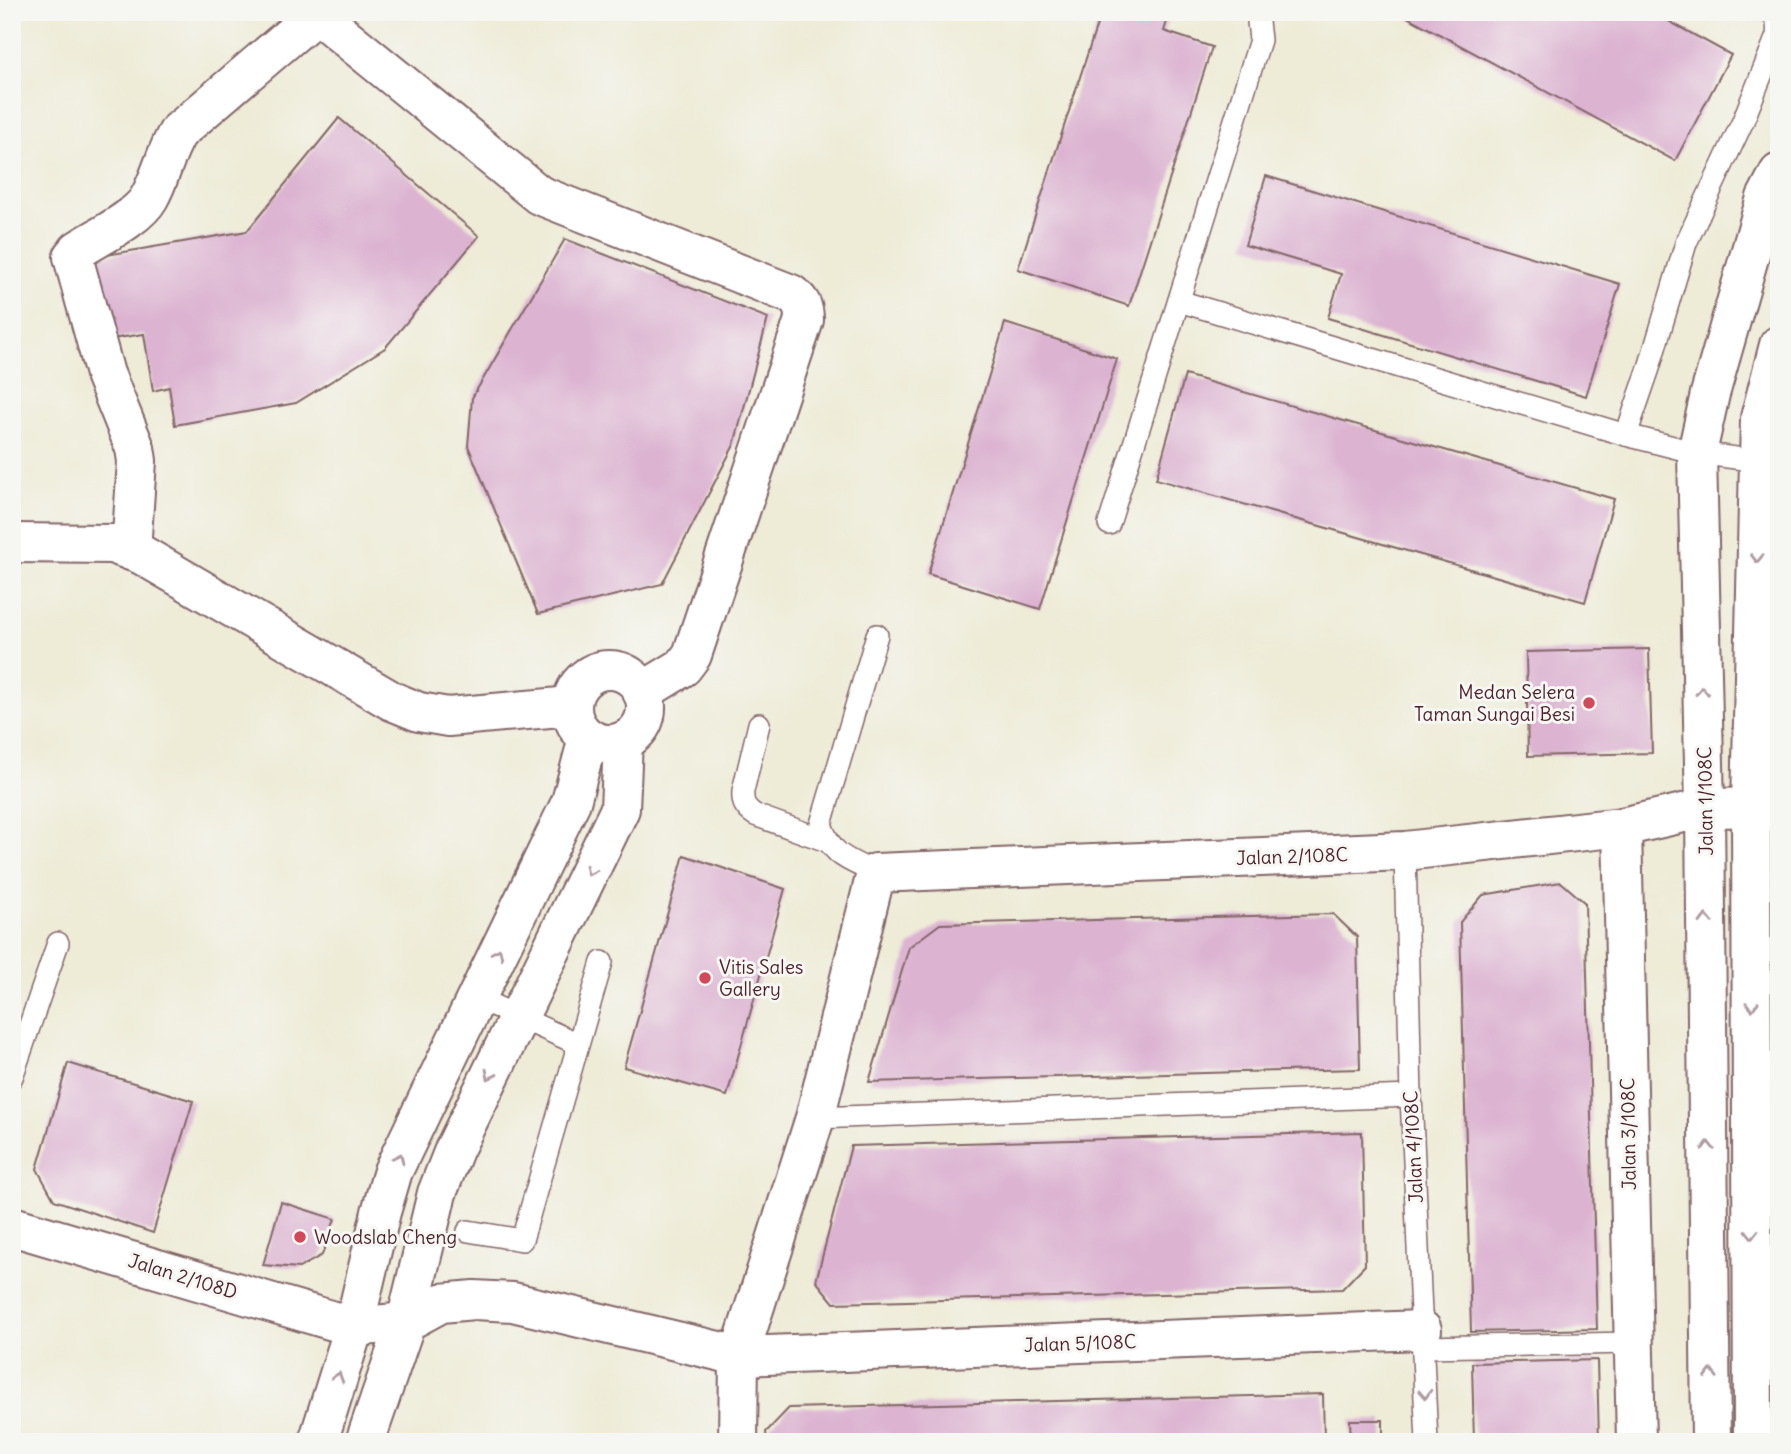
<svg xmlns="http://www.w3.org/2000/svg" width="1791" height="1454" font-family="Delius,sans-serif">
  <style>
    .building { fill: #dcb3d1 }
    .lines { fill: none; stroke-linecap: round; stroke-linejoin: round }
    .lane-casing { stroke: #836667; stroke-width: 24 }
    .street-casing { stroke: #836667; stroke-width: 42 }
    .secondary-casing { stroke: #836667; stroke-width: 42 }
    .lane { stroke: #fff; stroke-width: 21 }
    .street { stroke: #fff; stroke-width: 38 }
    .secondary { stroke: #fff; stroke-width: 38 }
    .oneway { stroke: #ae9aa0 }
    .poi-dot { fill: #d1495b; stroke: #f6f6f2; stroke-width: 2.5 }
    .labels { text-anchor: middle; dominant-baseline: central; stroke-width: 6; stroke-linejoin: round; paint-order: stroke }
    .poi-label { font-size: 19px; fill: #4a1f2b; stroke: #f6f6f2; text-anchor: start }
    .street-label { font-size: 19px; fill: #4a1f2b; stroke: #f6f6f2 }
  </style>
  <rect width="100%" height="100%" fill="#f6f6f2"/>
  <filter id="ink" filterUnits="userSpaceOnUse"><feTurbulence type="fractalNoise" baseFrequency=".0143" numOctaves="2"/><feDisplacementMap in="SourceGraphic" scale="14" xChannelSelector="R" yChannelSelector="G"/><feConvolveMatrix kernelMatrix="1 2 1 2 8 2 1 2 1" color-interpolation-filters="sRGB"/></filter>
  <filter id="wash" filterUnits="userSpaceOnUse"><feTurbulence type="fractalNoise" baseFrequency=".00686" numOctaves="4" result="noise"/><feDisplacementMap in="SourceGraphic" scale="28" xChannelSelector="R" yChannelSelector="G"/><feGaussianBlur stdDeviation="1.57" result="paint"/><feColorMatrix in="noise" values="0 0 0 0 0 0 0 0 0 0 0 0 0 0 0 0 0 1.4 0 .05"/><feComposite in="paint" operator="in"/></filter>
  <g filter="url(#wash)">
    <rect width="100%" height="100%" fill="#eeebd7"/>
    <g id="blocks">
      <g class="building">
        <polygon points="1101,12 1170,12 1164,31 1212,47 1129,306 1018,269"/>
        <polygon points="1398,12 1652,12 1731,55 1675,161"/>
        <polygon points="339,118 479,236 385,348 296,403 175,425 169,387 153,391 144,334 105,340 89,258 247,231"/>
        <polygon points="1266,176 1620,284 1586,396 1328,318 1341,274 1245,245"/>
        <polygon points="565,239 768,318 734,445 662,584 538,614 468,446 472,398"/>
        <polygon points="1005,323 1117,359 1040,609 928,574"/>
        <polygon points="1185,375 1614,499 1585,602 1156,479"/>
        <polygon points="1649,649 1652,753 1528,756 1526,652"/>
        <polygon points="684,855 785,889 727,1096 624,1067"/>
        <polygon points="1561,882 1585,903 1597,1329 1471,1332 1460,922 1483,895"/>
        <polygon points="1333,914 1357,937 1360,1069 869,1082 909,947 940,924"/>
        <polygon points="68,1063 193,1101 153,1233 54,1200 37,1169"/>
        <polygon points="1362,1132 1365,1265 1342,1289 834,1303 816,1281 851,1146"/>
        <polygon points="281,1202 335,1219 322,1255 299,1268 263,1265"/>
        <polygon points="1597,1360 1599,1442 1474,1442 1472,1363"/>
        <polygon points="1323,1394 1324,1442 767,1442 766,1432 789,1408"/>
        <polygon points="1350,1420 1383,1420 1383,1442 1351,1442"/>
      </g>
    </g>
  </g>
  <g filter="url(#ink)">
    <use href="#blocks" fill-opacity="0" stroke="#836667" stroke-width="2"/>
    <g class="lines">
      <defs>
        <g id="lane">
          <polyline points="1179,301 1626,435 1697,453 1759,461"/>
          <path d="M1626 435 1649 368 1686 243 1743 121 1777 36C1778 26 1778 19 1770 12"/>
          <polyline points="1109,524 1260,40 1257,12"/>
          <path d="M759 724 743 791C742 803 745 808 755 815L827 841"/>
          <polyline points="1405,851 1411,1096 1427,1442"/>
          <path d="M876 873C847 859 832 857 821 824L877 635"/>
          <polyline points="477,998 578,1044"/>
          <polyline points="12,1077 58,943"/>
          <polyline points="815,1118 1411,1096"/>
          <polyline points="468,1231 522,1240 602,962"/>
          <polyline points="1423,1347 1632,1343"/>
        </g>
        <g id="street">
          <polyline points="12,543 112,544 142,555 392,701 419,712 448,717 572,706"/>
          <path d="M131 551 137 461 135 448 105 374 73 257 78 250C98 237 138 218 149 198 161 177 165 153 178 132L308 21 323 19 539 195 791 294C801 301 804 307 804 320L692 655 683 667 642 692"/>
          <circle cx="609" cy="707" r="37"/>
          <polyline points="1622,827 1636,1442"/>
          <polyline points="12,1226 354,1327 406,1322 441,1303 474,1300 513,1302 739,1356 1422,1330"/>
          <polyline points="318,1442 354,1327 381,1212 393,1171 571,802 588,738"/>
          <polyline points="365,1442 406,1322 437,1193 454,1150 620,809 623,741"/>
          <polyline points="738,1442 739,1356 815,1118 876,873 1405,851 1622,827 1705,808 1779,807"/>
        </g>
        <g id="secondary">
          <polyline points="1711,1442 1705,808 1697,453 1710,394 1766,198 1779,173"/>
          <polyline points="1753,1442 1751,807 1759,461 1760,418 1779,345"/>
        </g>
      </defs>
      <use href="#lane" class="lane-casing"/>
      <use href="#street" class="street-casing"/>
      <use href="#secondary" class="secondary-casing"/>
      <use href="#lane" class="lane"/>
      <use href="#street" class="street"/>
      <use href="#secondary" class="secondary"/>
    </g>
    <defs><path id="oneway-chevron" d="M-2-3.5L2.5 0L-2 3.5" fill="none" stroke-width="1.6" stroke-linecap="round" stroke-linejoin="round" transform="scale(1.75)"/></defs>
    <g class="oneway">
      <use href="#oneway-chevron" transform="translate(1757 558) rotate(91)"/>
      <use href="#oneway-chevron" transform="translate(1702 691) rotate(-91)"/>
      <use href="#oneway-chevron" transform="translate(590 871) rotate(116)"/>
      <use href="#oneway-chevron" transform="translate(1706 919) rotate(-91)"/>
      <use href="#oneway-chevron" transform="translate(498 953) rotate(-64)"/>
      <use href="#oneway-chevron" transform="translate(1752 1006) rotate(90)"/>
      <use href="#oneway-chevron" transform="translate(490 1075) rotate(116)"/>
      <use href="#oneway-chevron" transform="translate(1708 1146) rotate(-91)"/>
      <use href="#oneway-chevron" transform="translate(399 1158) rotate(-64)"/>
      <use href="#oneway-chevron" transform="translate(1752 1234) rotate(90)"/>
      <use href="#oneway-chevron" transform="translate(1711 1374) rotate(-91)"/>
      <use href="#oneway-chevron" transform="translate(338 1377) rotate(-73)"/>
      <use href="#oneway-chevron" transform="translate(1425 1394) rotate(87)"/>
    </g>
  </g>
  <g class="poi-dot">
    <circle cx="1589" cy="703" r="7"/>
    <circle cx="705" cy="978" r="7"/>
    <circle cx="300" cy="1237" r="7"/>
  </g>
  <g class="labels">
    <g class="poi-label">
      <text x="1575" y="692" text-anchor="end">Medan Selera<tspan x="1575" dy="22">Taman Sungai Besi</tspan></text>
      <text x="719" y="967">Vitis Sales<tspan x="719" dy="22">Gallery</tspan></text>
      <text x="314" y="1237">Woodslab Cheng</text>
    </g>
    <g class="street-label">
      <text transform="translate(1705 801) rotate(-91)">Jalan 1/108C</text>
      <text transform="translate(1292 856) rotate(-2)">Jalan 2/108C</text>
      <text transform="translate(1628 1134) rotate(-91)">Jalan 3/108C</text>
      <text transform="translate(1413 1147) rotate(-93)">Jalan 4/108C</text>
      <text transform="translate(183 1276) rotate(17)">Jalan 2/108D</text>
      <text transform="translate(1080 1343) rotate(-2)">Jalan 5/108C</text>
    </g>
  </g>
  <rect width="1791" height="1454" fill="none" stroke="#f6f6f2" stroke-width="42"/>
</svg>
